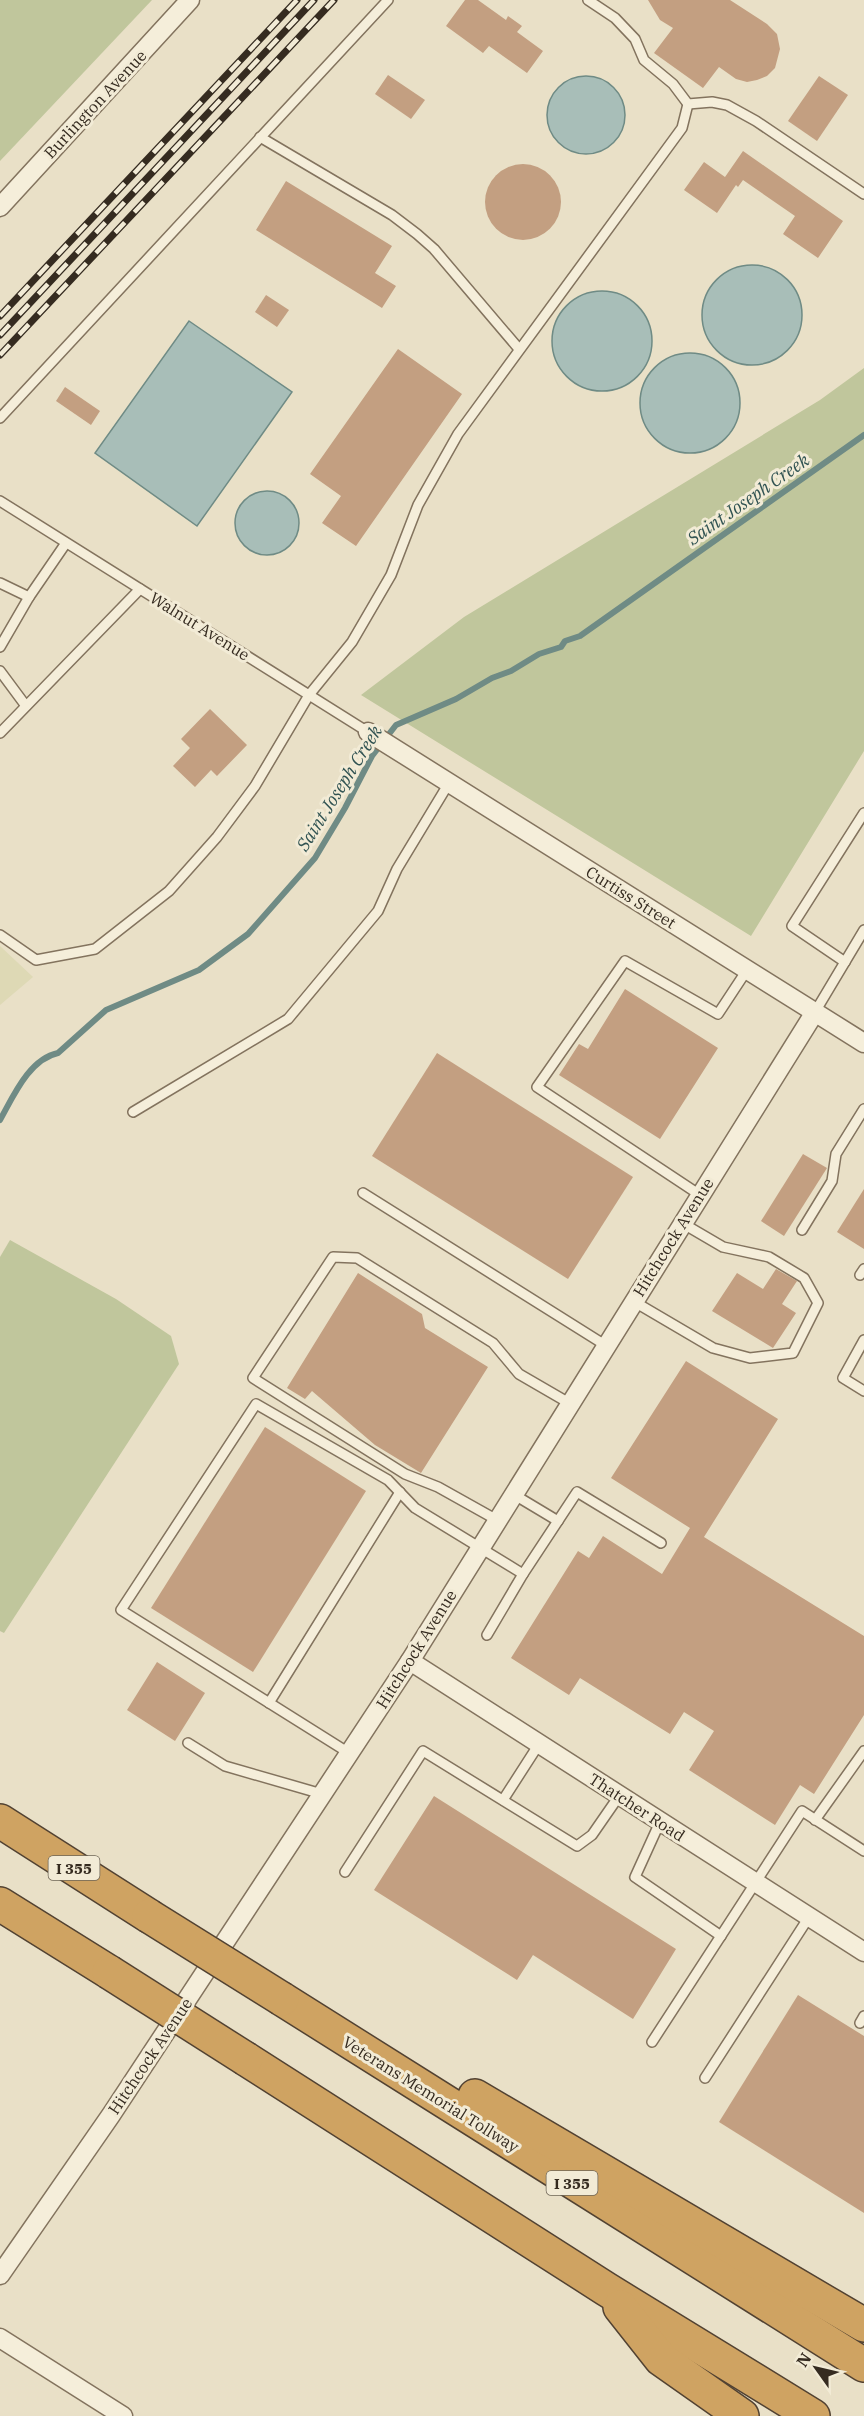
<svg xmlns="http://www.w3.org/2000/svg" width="864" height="2416" font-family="'IBM Plex Serif',serif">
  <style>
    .farmland { fill: #ded9b5 }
    .green { fill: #c0c69c }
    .water { fill: #a8beb8; stroke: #6f8b85; stroke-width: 1.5 }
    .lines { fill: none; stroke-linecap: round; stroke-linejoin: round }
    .stream { stroke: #6f8b85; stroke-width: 6 }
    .building { fill: #c39f81 }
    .lane-casing { stroke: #83735e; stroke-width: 12 }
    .street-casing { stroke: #83735e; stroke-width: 21 }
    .highway-casing { stroke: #524232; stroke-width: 36 }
    .lane { stroke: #f5eeda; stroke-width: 9 }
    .street { stroke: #f5eeda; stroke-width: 18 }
    .highway { stroke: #cfa362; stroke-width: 33 }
    .rail-casing { stroke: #352b20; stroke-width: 7 }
    .rail { stroke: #f2ebd6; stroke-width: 4.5; stroke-dasharray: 14; stroke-linecap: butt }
    .highway-bridge-casing { stroke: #524232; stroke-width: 36; stroke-linecap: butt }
    .highway-bridge { stroke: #cfa362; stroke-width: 33 }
    .labels { text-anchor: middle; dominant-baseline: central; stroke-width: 6; stroke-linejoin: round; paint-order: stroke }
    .shield { fill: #f2ebd6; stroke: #6e6557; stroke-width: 1.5 }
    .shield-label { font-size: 15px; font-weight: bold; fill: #352b20 }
    .street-label { font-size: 16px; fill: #352b20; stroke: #f2ebd6 }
    .water-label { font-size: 18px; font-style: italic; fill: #315352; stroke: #f2ebd6 }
  </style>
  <rect width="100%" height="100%" fill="#e9e0c7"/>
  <polygon class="farmland" points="0,946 33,977 0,1005"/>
  <g class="green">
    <polygon points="0,0 152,0 0,161"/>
    <polygon points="864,368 864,751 751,936 361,695 464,617 820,400"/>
    <polygon points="10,1240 116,1299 171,1336 179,1364 4,1633 0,1631 0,1257"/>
  </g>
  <g class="water">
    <circle cx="586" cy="115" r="39"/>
    <circle cx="752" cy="315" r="50"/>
    <circle cx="602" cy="341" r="50"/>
    <polygon points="189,321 292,392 197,526 95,453"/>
    <circle cx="690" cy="403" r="50"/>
    <circle cx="267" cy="523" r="32"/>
  </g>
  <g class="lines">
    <path class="stream" d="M0 1120C13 1097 29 1059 58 1053L106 1010 199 970 248 934 315 858 345 808 372 756 396 725 456 699 492 678 511 671 539 654 561 647 565 641 580 636 864 435"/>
  </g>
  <g class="building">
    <polygon points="465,0 478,0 506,20 508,16 522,26 517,32 543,51 527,73 489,46 483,53 446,26"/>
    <polygon points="648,0 730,0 767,24 777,34 780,49 775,68 767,76 757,80 747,82 736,79 719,67 703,88 654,53 673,28 660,20"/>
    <polygon points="388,75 425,100 411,119 375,94"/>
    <polygon points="819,76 848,95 817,141 788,121"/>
    <polygon points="743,151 843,221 818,258 783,234 795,216 743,180 738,187 736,185 717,213 684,190 704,162 725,177"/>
    <circle cx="523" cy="202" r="38"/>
    <polygon points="286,181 392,246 375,273 396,286 382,308 256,230"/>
    <polygon points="266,295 289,310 277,327 255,312"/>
    <polygon points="398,349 462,394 356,546 322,523 341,496 310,474"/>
    <polygon points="65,387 100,411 91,425 56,401"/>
    <polygon points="210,709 247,745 217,776 211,770 195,787 173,766 190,748 181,739"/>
    <polygon points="625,989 718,1048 660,1139 559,1075 579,1044 588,1049"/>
    <polygon points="437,1053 633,1177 568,1279 372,1156"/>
    <polygon points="803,1154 827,1168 784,1236 761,1221"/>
    <polygon points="864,1189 864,1249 837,1232"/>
    <polygon points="776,1269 797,1281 782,1304 796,1313 773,1348 712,1311 737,1273 763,1289"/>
    <polygon points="358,1273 422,1314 425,1328 488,1367 421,1473 375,1445 312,1391 305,1399 287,1388"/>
    <polygon points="686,1361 778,1419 704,1537 864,1636 864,1715 814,1794 800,1785 775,1825 689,1770 714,1731 684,1712 670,1734 580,1678 569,1695 511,1658 578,1551 589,1558 603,1536 662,1574 690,1528 611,1478"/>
    <polygon points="265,1427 366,1491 253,1672 151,1608"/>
    <polygon points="157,1662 205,1693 175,1741 127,1710"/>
    <polygon points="434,1796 676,1949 633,2019 533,1955 517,1980 374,1890"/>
    <polygon points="798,1995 864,2036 864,2213 719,2122"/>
  </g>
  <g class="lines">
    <defs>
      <g id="lane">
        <polyline points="588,0 615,18 635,39 644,60 673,84 688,104 712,102 727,105 756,121 864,194"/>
        <polyline points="260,137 392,215 417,234 434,249 519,349"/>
        <polyline points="0,418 388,0"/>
        <polyline points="0,501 368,732"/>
        <polyline points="0,583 29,597"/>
        <polyline points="0,647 29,597 66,543"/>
        <polyline points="0,671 26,706"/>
        <polyline points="0,733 140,589"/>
        <polyline points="0,935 36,960 95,949 169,891 217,837 255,786 309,695 352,642 391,575 418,505 458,434 682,128 688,104"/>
        <polyline points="845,962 792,926 864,813"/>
        <polyline points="815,1012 864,930"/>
        <polyline points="133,1112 288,1019 378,911 397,869 449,783"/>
        <polyline points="363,1193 605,1345"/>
        <polyline points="700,1195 537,1087 625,961 718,1014 747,970"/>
        <polyline points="802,1230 832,1181 836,1154 864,1109"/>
        <polyline points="860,1275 864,1269"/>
        <polyline points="633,1301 713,1348 750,1358 793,1353 818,1303 804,1278 769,1257 723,1247 682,1223"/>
        <polyline points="864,1340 843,1378 864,1391"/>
        <polyline points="513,1494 558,1521"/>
        <polyline points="497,1520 438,1487 405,1474 253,1378 333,1257 357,1258 493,1343 519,1374 569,1403"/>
        <polyline points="523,1574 577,1492 661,1543"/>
        <polyline points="269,1703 400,1492"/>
        <polyline points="188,1743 225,1766 322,1794"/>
        <polyline points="349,1753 121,1610 256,1404 388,1480 415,1508 523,1574 487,1635"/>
        <polyline points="503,1800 539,1744"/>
        <polyline points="815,1820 864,1751"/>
        <polyline points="660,1822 635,1877 721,1936"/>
        <polyline points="345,1872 423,1751 577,1846 592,1835 619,1796"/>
        <polyline points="860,2023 864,2016"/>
        <polyline points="652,2042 802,1811 864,1851"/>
        <polyline points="705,2078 809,1917"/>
      </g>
      <g id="street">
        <polyline points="0,207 190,0"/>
        <polyline points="368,732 864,1043"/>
        <polyline points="410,1661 864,1952"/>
        <polyline points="0,2275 111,2115 410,1661 815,1012"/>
        <polyline points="0,2338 123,2416"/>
      </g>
      <g id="highway">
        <polyline points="0,1821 149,1916"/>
        <polyline points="0,1904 109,1972"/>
        <polyline points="282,1999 864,2365"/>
        <polyline points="246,2059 606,2289 813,2416"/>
        <polyline points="475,2096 864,2325"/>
        <polyline points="620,2307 661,2359 742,2416"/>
      </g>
    </defs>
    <use href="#lane" class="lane-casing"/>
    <use href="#street" class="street-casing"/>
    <use href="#highway" class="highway-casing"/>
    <use href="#lane" class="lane"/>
    <use href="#street" class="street"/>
    <use href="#highway" class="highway"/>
    <defs>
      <g id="rail">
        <polyline points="0,316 297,0"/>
        <polyline points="0,335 314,0"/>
        <polyline points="0,355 334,0"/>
      </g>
    </defs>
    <use href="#rail" class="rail-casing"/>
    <use href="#rail" class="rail"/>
    <defs>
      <g id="highway-bridge">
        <polyline points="149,1916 282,1999"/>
        <polyline points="109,1972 246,2059"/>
      </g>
    </defs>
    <use href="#highway-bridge" class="highway-bridge-casing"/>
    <use href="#highway-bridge" class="highway-bridge"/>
  </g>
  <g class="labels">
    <g class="shield">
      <rect x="48.5" y="1856" width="51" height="24" rx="4.5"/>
      <rect x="546.5" y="2171" width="51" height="24" rx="4.5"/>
    </g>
    <g class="shield-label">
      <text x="74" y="1868">I 355</text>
      <text x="572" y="2183">I 355</text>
    </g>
    <g class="street-label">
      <text transform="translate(95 104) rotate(-47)">Burlington Avenue</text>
      <text transform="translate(200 626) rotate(32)">Walnut Avenue</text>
      <text transform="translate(631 897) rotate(32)">Curtiss Street</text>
      <text transform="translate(673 1237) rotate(-58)">Hitchcock Avenue</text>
      <text transform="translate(416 1649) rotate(-58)">Hitchcock Avenue</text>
      <text transform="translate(637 1807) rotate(33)">Thatcher Road</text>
      <text transform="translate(150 2056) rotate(-56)">Hitchcock Avenue</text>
      <text transform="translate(431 2094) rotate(32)">Veterans Memorial Tollway</text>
    </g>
    <g class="water-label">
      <text transform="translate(748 499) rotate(-35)">Saint Joseph Creek</text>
      <text transform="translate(339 788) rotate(-58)">Saint Joseph Creek</text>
    </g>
  </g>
  <g transform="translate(816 2368) rotate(304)" stroke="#f2ebd6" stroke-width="4.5" paint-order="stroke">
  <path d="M0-4.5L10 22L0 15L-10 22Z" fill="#352b20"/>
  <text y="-9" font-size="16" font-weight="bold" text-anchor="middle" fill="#352b20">N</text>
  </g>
</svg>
